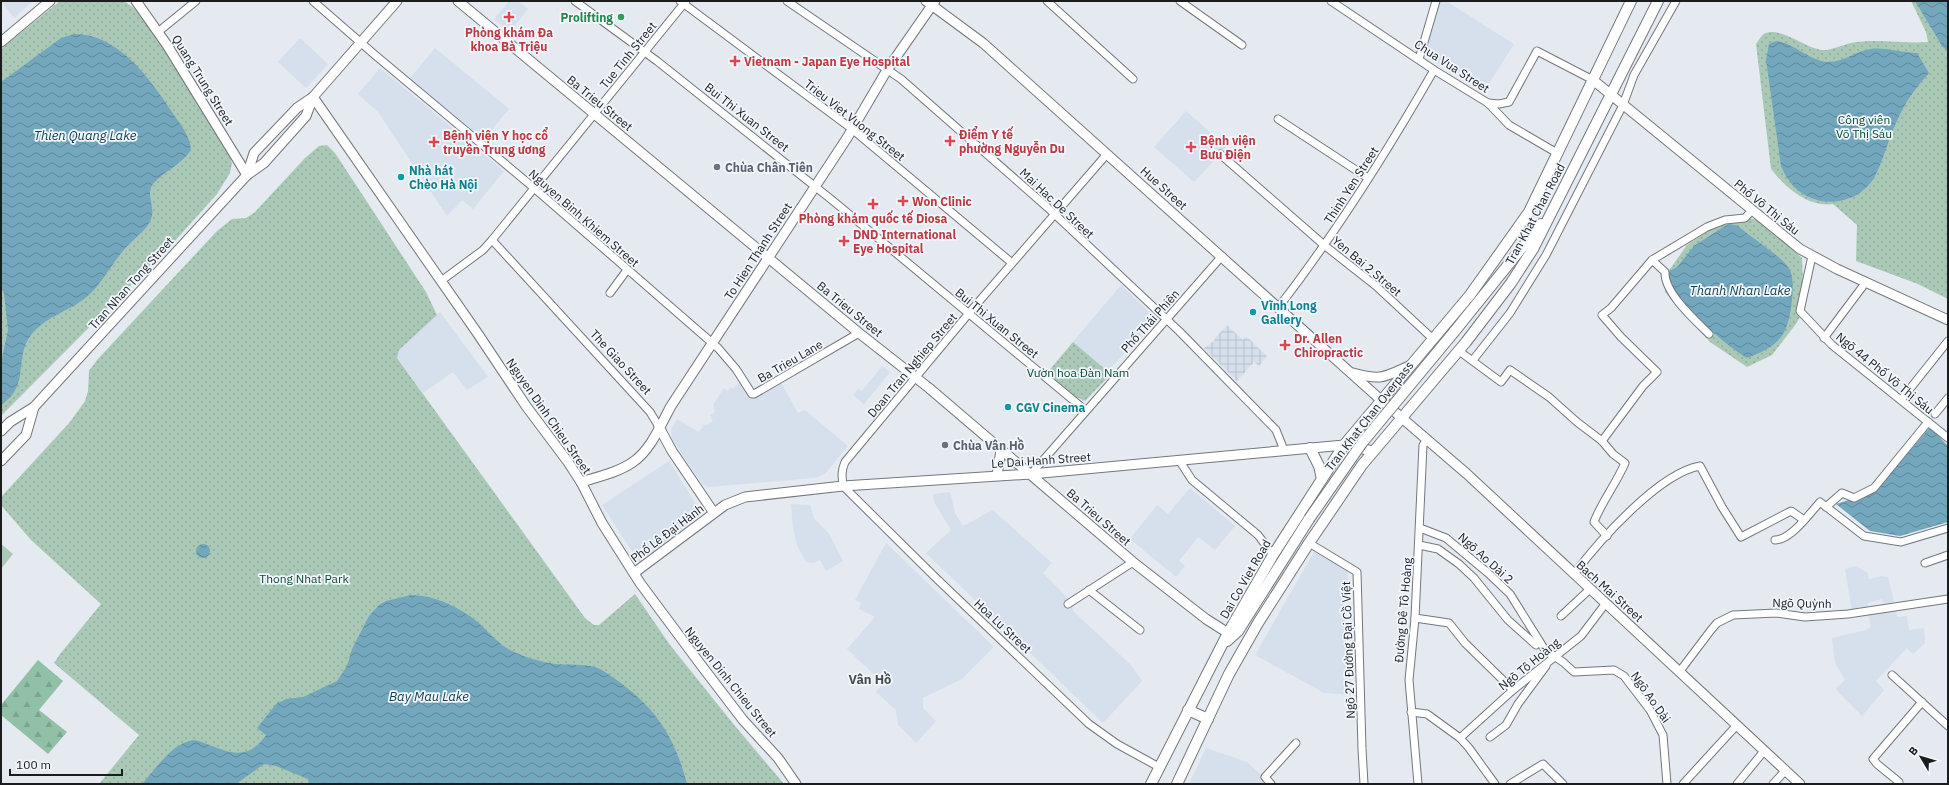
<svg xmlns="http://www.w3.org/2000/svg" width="1949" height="785" font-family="'IBM Plex Sans',sans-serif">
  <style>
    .built { fill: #d5e0ec }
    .industrial { fill: url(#industrial-grid) }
    .green { fill: #a9c9b6 }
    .forest { fill: url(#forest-firs) }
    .park { fill: url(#park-dots) }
    .water { fill: url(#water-waves) }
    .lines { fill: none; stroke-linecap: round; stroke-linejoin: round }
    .street-casing { stroke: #73787d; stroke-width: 9 }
    .secondary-casing { stroke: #73787d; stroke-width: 11 }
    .primary-casing { stroke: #73787d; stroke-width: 12 }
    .street { stroke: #fff; stroke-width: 7 }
    .secondary { stroke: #fff; stroke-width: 9 }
    .primary { stroke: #fff; stroke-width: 10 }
    .primary-bridge-casing { stroke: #73787d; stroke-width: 12; stroke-linecap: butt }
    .primary-bridge { stroke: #fff; stroke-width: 10 }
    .health-dot { fill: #e0444e; stroke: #f1f7fd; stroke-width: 1.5 }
    .leisure-dot { fill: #2e9e5b; stroke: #f1f7fd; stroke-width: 1.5 }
    .worship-dot { fill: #6b7280; stroke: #f1f7fd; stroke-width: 1.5 }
    .culture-dot { fill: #0f9aa8; stroke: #f1f7fd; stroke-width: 1.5 }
    .labels { text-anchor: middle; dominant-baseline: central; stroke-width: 3.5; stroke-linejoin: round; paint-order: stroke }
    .leisure-label { font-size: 12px; font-weight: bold; fill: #27864d; stroke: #f1f7fd; text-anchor: end }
    .health-label { font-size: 12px; font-weight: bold; fill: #be3a42; stroke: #f1f7fd; text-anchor: start }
    .street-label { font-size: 12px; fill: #1a1c1e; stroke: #f1f7fd }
    .park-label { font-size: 12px; fill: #0b492f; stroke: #f1f7fd }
    .worship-label { font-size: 12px; font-weight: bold; fill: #5b616d; stroke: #f1f7fd; text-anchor: start }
    .culture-label { font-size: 12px; font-weight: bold; fill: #0d838f; stroke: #f1f7fd; text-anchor: start }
    .water-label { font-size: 13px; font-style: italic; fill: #0e3d4d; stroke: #f1f7fd }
    .neighbourhood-label { font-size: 13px; font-weight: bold; fill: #474c51; stroke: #f1f7fd }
  </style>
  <defs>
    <pattern id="industrial-grid" width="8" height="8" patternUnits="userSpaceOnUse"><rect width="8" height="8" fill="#d5e0ec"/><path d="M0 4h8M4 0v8" fill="none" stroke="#b6c0ca"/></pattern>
    <pattern id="forest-firs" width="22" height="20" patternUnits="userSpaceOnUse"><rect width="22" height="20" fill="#90c0a5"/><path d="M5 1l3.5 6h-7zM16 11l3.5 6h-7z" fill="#7ca48e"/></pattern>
    <pattern id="park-dots" width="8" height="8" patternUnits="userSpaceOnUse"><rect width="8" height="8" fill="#a9c9b6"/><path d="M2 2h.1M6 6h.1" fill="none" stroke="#91ac9c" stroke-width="1.8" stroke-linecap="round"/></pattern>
    <pattern id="water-waves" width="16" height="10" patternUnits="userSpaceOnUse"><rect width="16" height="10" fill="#73a7bd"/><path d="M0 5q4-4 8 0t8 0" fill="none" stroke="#5e8799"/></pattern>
  </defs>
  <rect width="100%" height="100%" fill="#e4eaf0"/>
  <g class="built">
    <polygon points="1,1 33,1 14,18"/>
    <polygon points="509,1 518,1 528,9 510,32 494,19"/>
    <polygon points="1438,1 1446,1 1514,44 1483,93 1422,53"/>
    <polygon points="300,38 328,64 306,88 278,62"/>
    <polygon points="435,48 509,109 484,139 410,78"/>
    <polygon points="380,68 504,171 473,209 462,200 447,216 378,112 358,94"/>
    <polygon points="1186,111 1227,147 1194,182 1154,147"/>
    <polygon points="1121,285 1153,316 1153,322 1108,371 1073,342"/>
    <polygon points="440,312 488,377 467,390 453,372 423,393 397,357 399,350"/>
    <polygon points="882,366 890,372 864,404 853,395 858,389 862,391"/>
    <polygon points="780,381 798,413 805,410 848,446 825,474 814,478 709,487 702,484 672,439 671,430 677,419 699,432 704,424 706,425 713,421 710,415 715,412 713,405 724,388 728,391 731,387 732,389 741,382 752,398"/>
    <polygon points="669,461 702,514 639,562 602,505"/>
    <polygon points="1190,488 1235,526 1215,550 1198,537 1179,561 1185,566 1176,577 1130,539 1157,505 1168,514"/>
    <polygon points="950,492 955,513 963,526 993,510 1052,563 1043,573 1070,600 1073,611 1131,665 1142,681 1103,723 926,553 951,530 934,502 933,494"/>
    <polygon points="791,504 810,505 814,518 829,534 843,561 826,571 820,560 814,563 806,562 797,545 793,528"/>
    <polygon points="886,543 994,647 962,679 923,698 923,708 936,721 916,743 898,725 896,710 876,692 880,687 880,680 847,649 875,617 859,609 861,603 855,600"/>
    <polygon points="1314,552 1348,570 1348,585 1343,593 1347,645 1350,656 1351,695 1324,693 1255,655"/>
    <polygon points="1855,566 1868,573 1869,579 1882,576 1888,577 1894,602 1883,603 1882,599 1868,603 1868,607 1852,612 1845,569"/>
    <polygon points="1896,608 1897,617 1907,616 1909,630 1924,628 1925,643 1913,654 1907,648 1876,681 1884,690 1862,716 1839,693 1836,688 1845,680 1835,663 1832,638 1866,630 1871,627 1868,613"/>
    <polygon points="1206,748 1247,762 1271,784 1189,784"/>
  </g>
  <polygon class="industrial" points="1227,325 1243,340 1246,336 1267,356 1259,366 1254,362 1237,381 1204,348 1215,340 1214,339"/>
  <polygon class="green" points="1,544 13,554 1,569"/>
  <polygon class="forest" points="38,660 63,681 39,710 67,732 48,754 1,715 1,705"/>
  <g class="park">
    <polygon points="60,1 124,1 134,8 160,41 228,149 232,163 230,173 217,194 174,242 1,416 1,49"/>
    <path d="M1911 1H1948V299L1918 284 1856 261 1857 225 1833 204C1808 208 1785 187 1771 169L1756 44C1759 40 1762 34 1766 33 1780 27 1805 47 1821 50 1830 51 1842 45 1851 43 1877 38 1902 44 1928 42L1926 32Z"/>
    <polygon points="327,145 335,153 426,292 437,315 399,350 397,358 585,618 594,625 599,625 635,594 670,645 735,726 784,784 99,784 139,735 54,663 60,654 101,604 31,540 1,505 2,496 70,422 85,401 88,391 89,371 97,360 217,231 232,219 246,218 255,212 305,158 319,146"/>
    <polygon points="1740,216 1758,220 1802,258 1804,309 1796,324 1772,355 1747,367 1710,342 1665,292 1665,276 1687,245 1720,223"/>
    <polygon points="1073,342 1111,374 1085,401 1076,397 1047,373"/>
  </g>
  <g class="water">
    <polygon points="1915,1 1948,1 1948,52 1942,46"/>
    <path d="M74 34C119 34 150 79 172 112 180 124 190 135 191 150 182 164 164 171 153 184 145 194 156 208 151 219 146 232 131 240 123 251 112 264 104 279 92 292 75 310 46 315 31 335 13 359 31 385 1 405V363L8 330 4 293 1 288V82L61 38Z"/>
    <path d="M1776 41C1794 43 1808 60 1827 62 1842 63 1856 51 1871 49 1885 47 1902 53 1917 53L1929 73C1915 88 1904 104 1896 123 1888 140 1884 158 1876 174 1866 196 1839 206 1817 200 1799 195 1788 183 1781 166L1766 60 1769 44Z"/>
    <path d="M1730 224 1738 226C1749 236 1782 257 1788 267 1794 275 1793 290 1792 300 1788 335 1781 345 1747 358 1723 343 1671 300 1668 272L1677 267 1694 246 1725 226Z"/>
    <polygon points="1930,427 1948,446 1948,522 1900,536 1870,531 1836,504 1875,492"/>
    <circle cx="203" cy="551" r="7"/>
    <path d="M411 595C435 595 464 609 482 626 492 636 501 646 514 652 527 658 542 662 555 664 568 665 582 664 595 667 602 669 611 676 618 681 657 709 675 738 687 784H309L308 779 276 766 264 764 236 784H142C155 770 170 746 189 741 195 739 201 742 207 744 231 754 249 760 266 735L257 728 276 704 286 699 303 697 337 681 347 666 352 649 369 616 379 605 386 601Z"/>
  </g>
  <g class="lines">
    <defs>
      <g id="street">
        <polyline points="313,1 375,55 534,188 718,348 736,369 752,394 754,394 859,333"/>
        <polyline points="575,1 657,61 832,200 1085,410"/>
        <polyline points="680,1 852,129 1012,263"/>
        <polyline points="787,1 901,79 1047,207 1179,331 1276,430 1284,450"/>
        <polyline points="1047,1 1133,79"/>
        <polyline points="1180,1 1242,45"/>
        <polyline points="1331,1 1434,70 1488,103 1509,125 1557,153"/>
        <polyline points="158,32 196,1"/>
        <polyline points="1419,59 1436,1"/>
        <polyline points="1488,103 1499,104 1509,102 1537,51 1593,80"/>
        <polyline points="1278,119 1368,178"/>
        <path d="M1107 154 975 306 845 462C841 471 842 477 843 486L937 579 1089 724 1117 744 1159 767"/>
        <polyline points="1220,154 1324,245 1376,286 1433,339"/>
        <polyline points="492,240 650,412 659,427"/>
        <polyline points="1812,256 1800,311 1832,345 1948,438"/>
        <path d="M1652 260 1665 272C1664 293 1695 320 1709 334"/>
        <polyline points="441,281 483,250 492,240 686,1"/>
        <polyline points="610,293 627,270"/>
        <path d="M1278 308C1336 233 1387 152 1434 70"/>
        <polyline points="1824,338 1866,282"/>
        <path d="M1459 351 1501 382 1510 370 1549 397 1577 422 1602 441 1613 454 1625 463C1616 484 1602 501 1594 522L1607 536"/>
        <polyline points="1473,360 1510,313 1546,255 1623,105 1634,75 1676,1"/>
        <polyline points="1901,400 1948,341"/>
        <polyline points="1935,414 1948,398"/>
        <polyline points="1602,441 1643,386 1657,372 1621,337 1602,315 1611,308 1652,260 1707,227 1725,220 1745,218 1752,210"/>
        <polyline points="1179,460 1192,480 1258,535 1273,555"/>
        <polyline points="1031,474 1222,256"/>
        <polyline points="1826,507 1842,493 1854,498 1874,488 1928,422"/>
        <polyline points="1420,528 1446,538 1488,573 1510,594 1545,650 1563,662 1574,672 1614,670 1624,676 1650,710 1663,735 1667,784"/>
        <path d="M1775 540C1791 540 1810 513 1820 502L1864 536 1901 542 1948 528"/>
        <polyline points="1309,543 1357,572 1362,749 1364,784"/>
        <polyline points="1419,545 1438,549 1459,564 1474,578 1508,620 1536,645"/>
        <polyline points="1925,563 1948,555"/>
        <path d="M1574 574C1599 541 1659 473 1700 466L1722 507 1741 537 1791 511 1804 520"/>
        <polyline points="1089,590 1140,630"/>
        <polyline points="1068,604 1133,562"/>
        <polyline points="1561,616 1590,589"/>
        <polyline points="1415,618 1449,623 1465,643 1513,690"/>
        <polyline points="1680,671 1711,630 1717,623 1733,615 1776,613 1805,617 1848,614 1948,599"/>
        <polyline points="1892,675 1948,726"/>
        <polyline points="1411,712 1427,714 1460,738 1469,748 1495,784"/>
        <polyline points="1490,737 1506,725 1518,704 1546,666"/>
        <polyline points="1460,738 1513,690 1581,636 1606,603"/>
        <polyline points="1899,782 1877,764 1873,759 1922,702"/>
        <polyline points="1271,784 1265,777 1296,743"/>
        <polyline points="1418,784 1409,680 1415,618 1423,445 1427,440"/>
        <polyline points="1510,784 1543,764 1563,784"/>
        <polyline points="1683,784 1737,725"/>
        <polyline points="1737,784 1764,751"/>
        <polyline points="1773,784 1786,770"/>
      </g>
      <g id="secondary">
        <polyline points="136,1 167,45 247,175"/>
        <polyline points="458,1 859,333 929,388 1133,562 1206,619 1228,633"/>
        <polyline points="926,1 983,43 1381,400 1467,474 1800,784"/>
        <polyline points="1,42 50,1"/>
        <polyline points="1593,80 1800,249 1837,269 1948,320"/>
        <polyline points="313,97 478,334 526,406 568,462 581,482 602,523 640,583 701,665 743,720 778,758 796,784"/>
        <polyline points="247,175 254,153 297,108 313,97 397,1"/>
        <path d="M1353 373C1383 381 1384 377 1411 365"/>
        <polyline points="659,427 672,451 714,513"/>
        <polyline points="1,431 10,422 34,407 247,175 264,163 306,116 313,97"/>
        <polyline points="1,461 26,435 34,407"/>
        <polyline points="997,475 1001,450"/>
        <path d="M581 482C598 477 619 472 633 462 651 450 661 424 671 406L847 138 887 70 935 1"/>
        <polyline points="634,573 725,505 745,497 843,486 1031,474 1344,445 1373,451"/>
      </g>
      <g id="primary">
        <polyline points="1454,332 1541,224"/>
        <polyline points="1310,448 1319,466 1322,479"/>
        <polyline points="1227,641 1238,631 1309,519"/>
        <polyline points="1188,710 1208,719"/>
        <polyline points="1151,784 1228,633 1273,555 1344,445 1470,295 1529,212 1631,1"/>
        <polyline points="1177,784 1229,674 1258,623 1309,543 1362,465 1466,342 1511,283 1533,249 1658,1"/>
      </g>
    </defs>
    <use href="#street" class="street-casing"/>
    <use href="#secondary" class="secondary-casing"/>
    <use href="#primary" class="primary-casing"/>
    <use href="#street" class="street"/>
    <use href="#secondary" class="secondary"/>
    <use href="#primary" class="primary"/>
    <defs>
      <polyline id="primary-bridge" points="1309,519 1362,443 1454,332"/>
    </defs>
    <use href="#primary-bridge" class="primary-bridge-casing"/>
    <use href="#primary-bridge" class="primary-bridge"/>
  </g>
  <g class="health-dot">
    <path d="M507 11h4v4h4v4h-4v4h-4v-4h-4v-4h4z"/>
    <path d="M733 55h4v4h4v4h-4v4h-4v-4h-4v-4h4z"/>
    <path d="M948 135h4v4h4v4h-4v4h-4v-4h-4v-4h4z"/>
    <path d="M432 136h4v4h4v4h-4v4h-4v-4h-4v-4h4z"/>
    <path d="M1189 141h4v4h4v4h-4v4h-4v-4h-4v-4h4z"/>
    <path d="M901 195h4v4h4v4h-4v4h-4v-4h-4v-4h4z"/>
    <path d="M871 198h4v4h4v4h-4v4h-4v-4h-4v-4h4z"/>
    <path d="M842 235h4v4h4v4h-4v4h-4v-4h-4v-4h4z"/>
    <path d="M1283 339h4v4h4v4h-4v4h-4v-4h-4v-4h4z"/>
  </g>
  <circle class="leisure-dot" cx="621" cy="17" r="4"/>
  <g class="worship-dot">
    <circle cx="717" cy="167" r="4"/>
    <circle cx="945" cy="445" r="4"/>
  </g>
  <g class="culture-dot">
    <circle cx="401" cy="177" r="4"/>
    <circle cx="1253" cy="312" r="4"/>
    <circle cx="1008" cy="407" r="4"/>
  </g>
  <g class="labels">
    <g class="leisure-label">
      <text x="613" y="17">Prolifting</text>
    </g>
    <g class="health-label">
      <text x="509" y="32" text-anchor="middle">Phòng khám Đa<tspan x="509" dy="14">khoa Bà Triệu</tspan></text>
      <text x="744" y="61">Vietnam - Japan Eye Hospital</text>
      <text x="959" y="134">Điểm Y tế<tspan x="959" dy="14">phường Nguyễn Du</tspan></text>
      <text x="443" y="135">Bệnh viện Y học cổ<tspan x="443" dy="14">truyền Trung ương</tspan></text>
      <text x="1200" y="140">Bệnh viện<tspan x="1200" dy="14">Bưu Điện</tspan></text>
      <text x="912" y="201">Won Clinic</text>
      <text x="873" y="218" text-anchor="middle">Phòng khám quốc tế Diosa</text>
      <text x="853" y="234">DND International<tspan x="853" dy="14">Eye Hospital</tspan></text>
      <text x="1294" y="338">Dr. Allen<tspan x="1294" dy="14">Chiropractic</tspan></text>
    </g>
    <g class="street-label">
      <text transform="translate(628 55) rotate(-51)">Tue Tinh Street</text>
      <text transform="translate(1452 66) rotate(33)">Chua Vua Street</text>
      <text transform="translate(203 80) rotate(58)">Quang Trung Street</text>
      <text transform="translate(600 103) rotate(39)">Ba Trieu Street</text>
      <text transform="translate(747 117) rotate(38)">Bui Thi Xuan Street</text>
      <text transform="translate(855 120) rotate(38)">Trieu Viet Vuong Street</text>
      <text transform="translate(1351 185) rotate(-57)">Thinh Yen Street</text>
      <text transform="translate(1164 188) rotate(42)">Hue Street</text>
      <text transform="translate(1057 203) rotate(43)">Mai Hac De Street</text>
      <text transform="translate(1767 207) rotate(39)">Phố Võ Thị Sáu</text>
      <text transform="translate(1535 214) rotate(-62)">Tran Khat Chan Road</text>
      <text transform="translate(584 218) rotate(41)">Nguyen Binh Khiem Street</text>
      <text transform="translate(758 251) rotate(-57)">To Hien Thanh Street</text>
      <text transform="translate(1367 266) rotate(40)">Yen Bai 2 Street</text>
      <text transform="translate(131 283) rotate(-48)">Tran Nhan Tong Street</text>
      <text transform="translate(850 309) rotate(39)">Ba Trieu Street</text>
      <text transform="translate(1150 321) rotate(-48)">Phố Thái Phiên</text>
      <text transform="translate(997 323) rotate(39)">Bui Thi Xuan Street</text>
      <text transform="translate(790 361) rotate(-30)">Ba Trieu Lane</text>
      <text transform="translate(621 362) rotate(47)">The Giao Street</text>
      <text transform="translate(912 365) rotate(-50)">Doan Tran Nghiep Street</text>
      <text transform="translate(1885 373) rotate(39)">Ngõ 44 Phố Võ Thị Sáu</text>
      <text transform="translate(549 416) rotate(55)">Nguyen Dinh Chieu Street</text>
      <text transform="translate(1369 416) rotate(-52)">Tran Khat Chan Overpass</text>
      <text transform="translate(1041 460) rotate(-4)">Le Dai Hanh Street</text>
      <text transform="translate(1099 517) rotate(41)">Ba Trieu Street</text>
      <text transform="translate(667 533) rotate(-37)">Phố Lê Đại Hành</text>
      <text transform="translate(1486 558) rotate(42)">Ngõ Ao Dài 2</text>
      <text transform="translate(1245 579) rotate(-60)">Dai Co Viet Road</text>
      <text transform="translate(1610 591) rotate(42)">Bach Mai Street</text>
      <text transform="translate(1802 603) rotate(1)">Ngõ Quỳnh</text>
      <text transform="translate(1403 610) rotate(-85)">Đường Đê Tô Hoàng</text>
      <text transform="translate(1003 626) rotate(43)">Hoa Lu Street</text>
      <text transform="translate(1348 650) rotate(-92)">Ngõ 27 Đường Đại Cồ Việt</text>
      <text transform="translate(1529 664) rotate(-39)">Ngõ Tô Hoàng</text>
      <text transform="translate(731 682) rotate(51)">Nguyen Dinh Chieu Street</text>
      <text transform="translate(1651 697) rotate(55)">Ngõ Ao Dài</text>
    </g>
    <g class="park-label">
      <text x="1864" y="119">Công viên<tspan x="1864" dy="14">Võ Thị Sáu</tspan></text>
      <text x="1078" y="372">Vườn hoa Đàn Nam</text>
      <text x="304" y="578">Thong Nhat Park</text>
    </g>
    <g class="worship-label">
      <text x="725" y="167">Chùa Chân Tiên</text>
      <text x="953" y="445">Chùa Vân Hồ</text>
    </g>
    <g class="culture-label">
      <text x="409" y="170">Nhà hát<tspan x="409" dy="14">Chèo Hà Nội</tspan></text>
      <text x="1261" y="305">Vĩnh Long<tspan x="1261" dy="14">Gallery</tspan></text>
      <text x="1016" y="407">CGV Cinema</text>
    </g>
    <g class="water-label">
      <text x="85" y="135">Thien Quang Lake</text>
      <text x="1740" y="290">Thanh Nhan Lake</text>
      <text x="429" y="696">Bay Mau Lake</text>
    </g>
    <g class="neighbourhood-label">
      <text x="870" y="679">Vân Hồ</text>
    </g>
  </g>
  <rect width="1949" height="785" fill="none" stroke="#1a1c1e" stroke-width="4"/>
  <g transform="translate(1921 757) rotate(308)" stroke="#f1f7fd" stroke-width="3" paint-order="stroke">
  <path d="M0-3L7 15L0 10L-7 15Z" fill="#1a1c1e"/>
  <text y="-6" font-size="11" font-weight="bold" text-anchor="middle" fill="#1a1c1e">B</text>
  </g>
  <path d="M10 769v6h112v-6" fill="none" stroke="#1a1c1e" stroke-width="2"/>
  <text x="16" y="769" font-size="12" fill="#1a1c1e" stroke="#f1f7fd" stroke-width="3" paint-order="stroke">100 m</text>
</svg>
